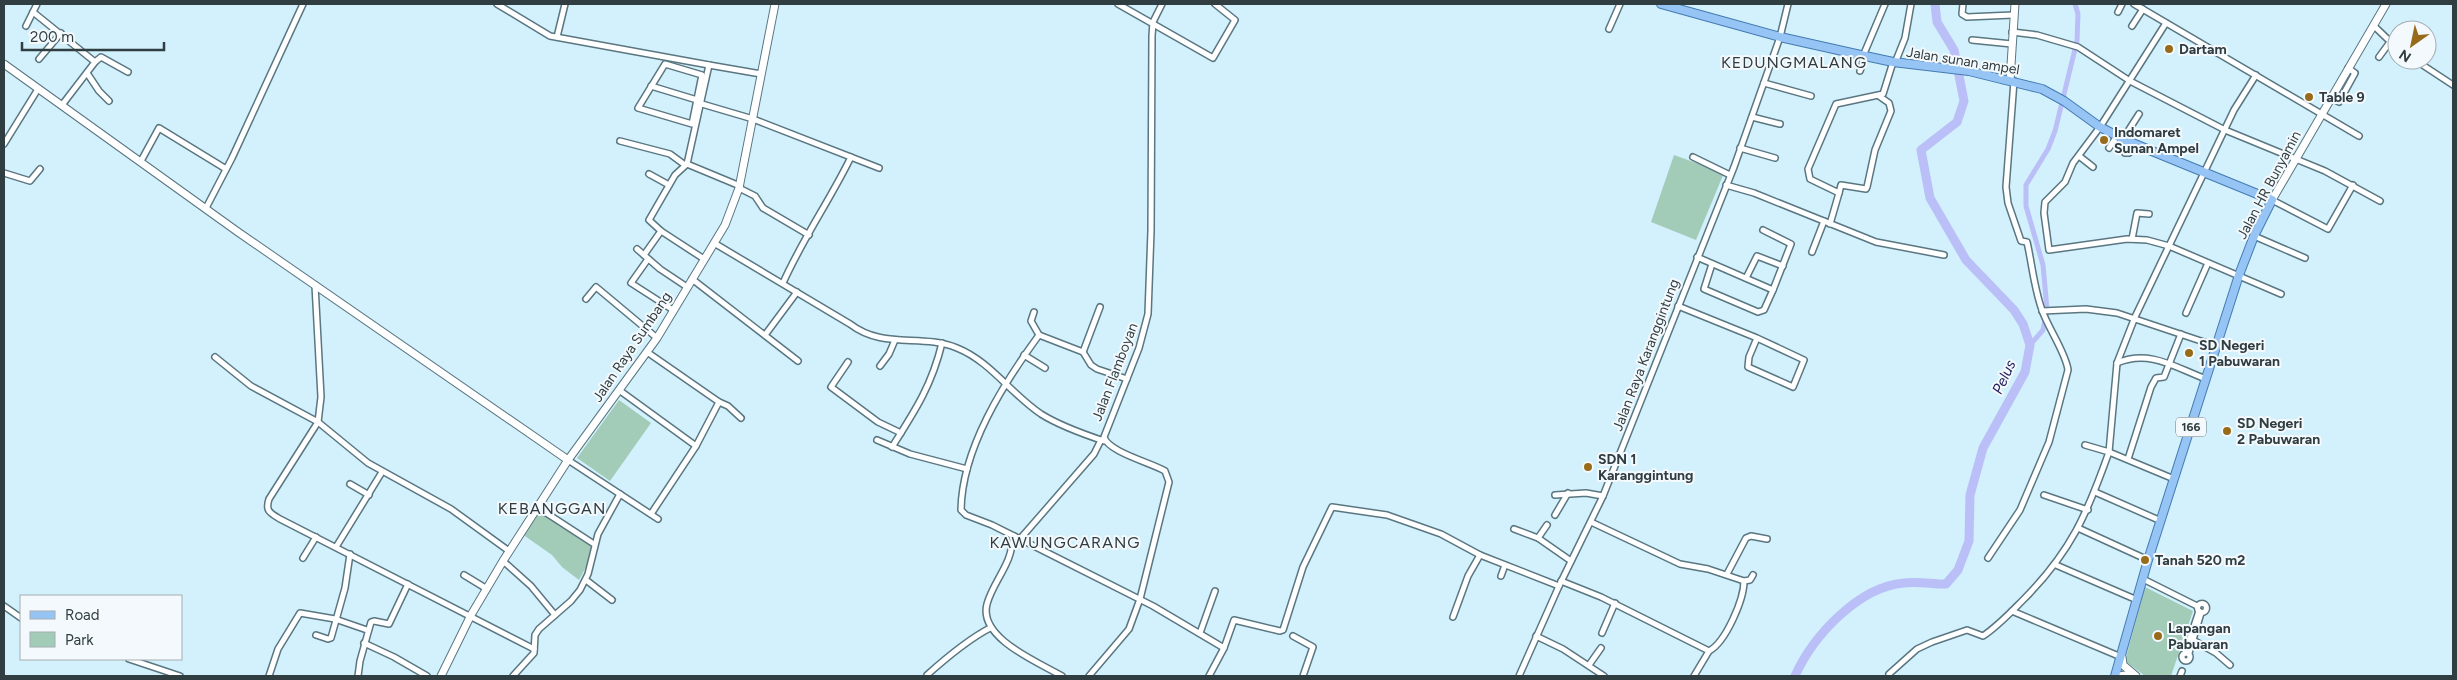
<svg xmlns="http://www.w3.org/2000/svg" width="2457" height="680" font-family="Figtree,sans-serif">
  <style>
    .green { fill: #a3ccb8 }
    .lines { fill: none; stroke-linecap: round; stroke-linejoin: round }
    .canal { stroke: #babff7; stroke-width: 5 }
    .river { stroke: #babff7; stroke-width: 9 }
    .street-casing { stroke: #5a7680; stroke-width: 8 }
    .secondary-casing { stroke: #5a7680; stroke-width: 9 }
    .primary-casing { stroke: #457bb1; stroke-width: 10 }
    .street { stroke: #fff; stroke-width: 5 }
    .secondary { stroke: #fff; stroke-width: 7 }
    .primary { stroke: #96c4f5; stroke-width: 8 }
    .poi-dot { fill: #986b1a; stroke: #f3f9fc; stroke-width: 2 }
    .labels { text-anchor: middle; dominant-baseline: central; stroke-width: 4; stroke-linejoin: round; paint-order: stroke }
    .shield { fill: #f3f9fc; stroke: #6a7579; stroke-width: 1 }
    .shield-label { font-size: 12px; font-weight: bold; fill: #303d41 }
    .poi-label { font-size: 14px; font-weight: bold; fill: #303d41; stroke: #f3f9fc; text-anchor: start }
    .street-label { font-size: 14px; fill: #303d41; stroke: #f3f9fc }
    .water-label { font-size: 15px; font-style: italic; fill: #262161; stroke: #f3f9fc }
    .quarter-label { font-size: 16px; letter-spacing: 1px; fill: #303d41; stroke: #f3f9fc }
  </style>
  <rect width="100%" height="100%" fill="#d2f1fd"/>
  <g class="green">
    <polygon points="1674,155 1724,173 1696,240 1651,222"/>
    <polygon points="619,400 651,423 610,481 577,458"/>
    <polygon points="538,509 591,546 586,567 579,580 562,567 552,555 522,534"/>
    <polygon points="2145,587 2193,611 2171,676 2145,676 2125,661"/>
  </g>
  <g class="lines">
    <polyline class="canal" points="2030,345 2043,330 2047,309 2043,265 2026,206 2026,185 2048,149 2055,131 2077,41 2078,14 2075,4"/>
    <path class="river" d="M1795 676C1813 636 1858 587 1904 583 1917 581 1932 584 1946 584L1958 570 1969 541 1970 495 1983 448 2025 372 2030 345 2023 324 2014 310 1966 260 1930 198 1921 150 1957 122 1964 101 1954 50 1937 22 1935 4"/>
    <defs>
      <g id="street">
        <polyline points="497,4 550,36 709,65"/>
        <polyline points="1118,4 1213,58 1235,20 1215,4"/>
        <polyline points="1963,4 1962,14 1967,17 2013,15"/>
        <polyline points="2134,4 2359,136"/>
        <polyline points="33,12 95,62"/>
        <polyline points="2118,12 2122,4"/>
        <polyline points="2166,23 2100,127 2073,163 2065,182 2045,202 2044,213 2049,250 2127,239 2147,240 2169,246 2281,294"/>
        <polyline points="26,26 37,4"/>
        <polyline points="2132,26 2143,9"/>
        <polyline points="2374,26 2397,48"/>
        <polyline points="1609,29 1620,4"/>
        <polyline points="2012,32 2037,35 2078,47 2130,81 2225,130 2325,171 2380,201"/>
        <polyline points="557,37 565,4"/>
        <polyline points="1972,40 2012,44"/>
        <polyline points="1863,56 1885,4"/>
        <polyline points="2379,57 2390,42"/>
        <polyline points="39,59 61,33"/>
        <polyline points="1845,60 1846,52"/>
        <polyline points="2415,60 2453,85"/>
        <polyline points="1895,63 1905,38 1911,4"/>
        <polygon points="665,64 702,75 692,124 638,108"/>
        <polyline points="1860,71 1865,56"/>
        <polyline points="87,73 99,91 109,101"/>
        <polyline points="1764,83 1811,96"/>
        <polyline points="651,86 697,100"/>
        <polyline points="2331,98 2339,102 2355,73 2348,68"/>
        <polyline points="702,104 753,119 879,168"/>
        <polyline points="62,105 95,62 101,57 128,72"/>
        <polyline points="1752,117 1780,124"/>
        <polyline points="2123,139 2139,114"/>
        <polyline points="620,141 670,154 685,165"/>
        <polyline points="4,144 38,89"/>
        <polyline points="1740,148 1775,158"/>
        <polyline points="2109,148 2117,136"/>
        <polyline points="2125,153 2129,153 2135,145"/>
        <polyline points="2079,156 2093,167"/>
        <polyline points="1693,157 1730,175"/>
        <polyline points="141,161 159,128 226,169"/>
        <polyline points="687,164 709,65 761,74"/>
        <polyline points="4,173 30,181 40,169"/>
        <polyline points="649,174 669,185"/>
        <polyline points="1726,185 1754,193 1876,242 1944,255"/>
        <polyline points="739,188 755,196 763,208 809,235"/>
        <polyline points="1839,193 1841,185 1866,189 1867,187 1875,150 1891,111 1889,103 1879,96"/>
        <polyline points="2272,200 2328,229 2353,185"/>
        <polyline points="206,208 232,158 303,4"/>
        <polyline points="1830,224 1839,193 1810,179 1808,169 1836,104 1883,94 1893,62"/>
        <polyline points="2254,236 2305,258"/>
        <polyline points="2132,239 2137,213 2149,214"/>
        <path d="M714 243 850 324C884 350 921 333 957 348 990 361 1011 394 1041 414 1060 426 1083 434 1104 441"/>
        <polyline points="637,249 660,269 687,287"/>
        <polyline points="1812,252 1824,221"/>
        <polyline points="644,255 661,231"/>
        <polyline points="1697,257 1773,290 1791,244 1763,230"/>
        <polyline points="648,259 631,283 673,310"/>
        <polyline points="704,259 661,231 649,220 675,175 687,164 740,186"/>
        <polyline points="1712,264 1704,289 1758,312 1764,310 1773,290"/>
        <polyline points="1746,278 1757,256 1783,266"/>
        <polyline points="692,279 798,361"/>
        <path d="M783 283C802 240 830 200 851 157"/>
        <path d="M315 285 321 397 318 422 269 499C265 511 270 513 280 519L534 649"/>
        <polyline points="586,299 596,287 657,338"/>
        <polyline points="1678,306 1757,338 1749,357 1748,367 1793,387 1804,360 1757,338"/>
        <polyline points="2042,311 2086,309 2117,313 2216,346"/>
        <polyline points="1034,312 1031,321 1039,335"/>
        <polyline points="2186,313 2208,263"/>
        <polyline points="765,335 797,292"/>
        <polyline points="647,352 719,402 728,406 741,418"/>
        <polyline points="1083,352 1100,307"/>
        <polyline points="1024,355 1045,368"/>
        <polyline points="215,357 251,386 318,422 368,463 451,509 509,551"/>
        <polyline points="848,362 831,387 878,422 901,433"/>
        <path d="M2117 363C2150 349 2176 368 2206 379"/>
        <polyline points="880,366 889,354 895,340"/>
        <path d="M1127 379 1097 369 1091 365 1083 352 1039 335C1004 383 962 448 961 510L966 515 992 525 1153 606 1224 648"/>
        <polyline points="619,390 696,446"/>
        <polyline points="877,440 910,454 967,469"/>
        <polyline points="2085,445 2109,452 2117,363 2135,317 2234,110 2256,75"/>
        <path d="M892 447C915 411 932 385 942 343"/>
        <polyline points="2128,459 2151,387 2156,378 2164,377 2181,334"/>
        <polyline points="568,460 658,519"/>
        <polyline points="350,484 369,495"/>
        <polyline points="2095,492 2161,521"/>
        <polyline points="1555,495 1586,493 1603,496"/>
        <polyline points="2044,495 2088,510"/>
        <polyline points="537,507 594,544"/>
        <polyline points="651,514 696,446 719,402"/>
        <polyline points="1555,515 1568,493"/>
        <polyline points="1591,522 1680,564 1708,569 1744,581 1750,580 1753,575"/>
        <polyline points="2078,528 2148,560"/>
        <polyline points="1514,529 1538,538 1571,561"/>
        <path d="M1014 536C1012 545 1011 554 1007 562 1001 576 991 589 987 604 978 638 1038 662 1062 676"/>
        <polyline points="1538,538 1547,525"/>
        <polyline points="1020,539 1094,454 1101,440"/>
        <polyline points="336,547 382,472"/>
        <polyline points="303,558 316,537"/>
        <path d="M1988 558 2020 510 2049 442 2068 370C2066 353 2048 328 2042 310 2034 288 2032 264 2027 242L2021 241 2008 203 2006 187 2014 81"/>
        <polyline points="503,561 531,586 555,615"/>
        <polyline points="2056,565 2137,600"/>
        <polyline points="1727,574 1746,538 1751,536 1767,539"/>
        <polyline points="464,575 487,589"/>
        <polyline points="1501,576 1505,565"/>
        <polyline points="2143,579 2197,606"/>
        <polyline points="586,580 612,600"/>
        <polyline points="1561,581 1601,597 1709,651 1694,676"/>
        <circle cx="2202" cy="608" r="4.5"/>
        <polyline points="4,606 21,618"/>
        <polyline points="2012,611 2121,657"/>
        <polyline points="1453,617 1468,576 1480,555"/>
        <polyline points="1200,633 1215,591"/>
        <polyline points="1602,633 1615,603"/>
        <polyline points="316,635 328,639 331,638 345,588 350,554"/>
        <polyline points="1293,636 1313,647 1303,676"/>
        <polyline points="1536,636 1563,649 1604,676"/>
        <polyline points="2193,640 2216,653 2230,665"/>
        <polyline points="364,643 394,657 427,676"/>
        <path d="M1709 651C1726 642 1744 599 1744 581"/>
        <circle cx="2186" cy="657" r="4"/>
        <polyline points="2185,653 2199,611"/>
        <polyline points="2189,653 2201,613"/>
        <polyline points="129,659 180,676"/>
        <polyline points="1589,665 1601,648"/>
        <path d="M1889 674 1917 649 1932 642 1967 630 1983 636C1998 626 2011 612 2023 600 2071 552 2087 514 2109 452L2174 479"/>
        <polyline points="269,676 278,649 300,613 335,619 367,630"/>
        <polyline points="358,676 360,661 371,622 374,621 389,624 408,584"/>
        <polyline points="513,676 534,653 535,635 539,629 571,601 580,590 588,574 598,534 620,494"/>
        <path d="M929 676 927 675C946 658 967 640 990 628"/>
        <path d="M1089 676 1129 629 1140 599 1169 482 1165 471C1152 463 1108 452 1104 437L1139 348 1148 314 1151 231 1152 36 1153 22 1162 4"/>
        <polyline points="1209,676 1224,648 1234,620 1280,631 1283,630 1303,567 1332,507 1387,515 1441,534 1480,555 1559,586"/>
        <polyline points="1519,676 1559,586 1603,496 1734,167 1780,37 1788,4"/>
        <polyline points="2180,676 2182,671"/>
      </g>
      <g id="secondary">
        <polyline points="4,64 238,232 568,460"/>
        <polyline points="2010,80 2015,4"/>
        <polyline points="2272,200 2386,4"/>
        <polyline points="2122,657 2123,665 2136,676"/>
        <polyline points="441,676 471,615 503,561 568,460 657,338 725,225 739,188 775,4"/>
        <polyline points="2119,676 2132,674"/>
      </g>
      <polyline id="primary" points="1661,4 1780,37 1865,56 1893,62 1969,71 2042,89 2064,101 2100,127 2125,140 2272,200 2254,236 2239,275 2148,560 2115,676"/>
    </defs>
    <use href="#street" class="street-casing"/>
    <use href="#secondary" class="secondary-casing"/>
    <use href="#primary" class="primary-casing"/>
    <use href="#street" class="street"/>
    <use href="#secondary" class="secondary"/>
    <use href="#primary" class="primary"/>
  </g>
  <g class="poi-dot">
    <circle cx="2169" cy="49" r="5"/>
    <circle cx="2309" cy="97" r="5"/>
    <circle cx="2104" cy="140" r="5"/>
    <circle cx="2189" cy="353" r="5"/>
    <circle cx="2227" cy="431" r="5"/>
    <circle cx="1588" cy="467" r="5"/>
    <circle cx="2145" cy="560" r="5"/>
    <circle cx="2158" cy="636" r="5"/>
  </g>
  <g class="labels">
    <rect class="shield" x="2176" y="417.5" width="30" height="19" rx="4"/>
    <g class="shield-label">
      <text x="2191" y="427">166</text>
    </g>
    <g class="poi-label">
      <text x="2179" y="49">Dartam</text>
      <text x="2319" y="97">Table 9</text>
      <text x="2114" y="132">Indomaret<tspan x="2114" dy="16">Sunan Ampel</tspan></text>
      <text x="2199" y="345">SD Negeri<tspan x="2199" dy="16">1 Pabuwaran</tspan></text>
      <text x="2237" y="423">SD Negeri<tspan x="2237" dy="16">2 Pabuwaran</tspan></text>
      <text x="1598" y="459">SDN 1<tspan x="1598" dy="16">Karanggintung</tspan></text>
      <text x="2155" y="560">Tanah 520 m2</text>
      <text x="2168" y="628">Lapangan<tspan x="2168" dy="16">Pabuaran</tspan></text>
    </g>
    <g class="street-label">
      <text transform="translate(1963 61) rotate(9)">Jalan sunan ampel</text>
      <text transform="translate(2269 185) rotate(-62)">Jalan HR Bunyamin</text>
      <text transform="translate(632 347) rotate(-56)">Jalan Raya Sumbang</text>
      <text transform="translate(1646 355) rotate(-69)">Jalan Raya Karanggintung</text>
      <text transform="translate(1115 372) rotate(-69)">Jalan Flamboyan</text>
    </g>
    <g class="water-label">
      <text transform="translate(2004 377) rotate(-65)">Pelus</text>
    </g>
    <g class="quarter-label">
      <text x="1794" y="62">KEDUNGMALANG</text>
      <text x="552" y="508">KEBANGGAN</text>
      <text x="1065" y="542">KAWUNGCARANG</text>
    </g>
  </g>
  <rect width="2457" height="680" fill="none" stroke="#303d41" stroke-width="10"/>
  <rect x="20" y="595" width="162" height="65" fill="#f3f9fc" stroke="#a5aeb1"/>
  <rect x="30" y="611" width="25" height="8" fill="#96c4f5" stroke="#a5aeb1"/>
  <text x="65" y="620" font-size="15" fill="#303d41">Road</text>
  <rect x="30" y="632" width="25" height="15" fill="#a3ccb8" stroke="#a5aeb1"/>
  <text x="65" y="645" font-size="15" fill="#303d41">Park</text>
  <g transform="translate(2412 45) rotate(213)"><circle r="24" fill="#f3f9fc" stroke="#a5aeb1"/>
  <path d="M0-4L9 19L0 12L-9 19Z" fill="#986b1a"/>
  <text y="-8" font-size="14" font-weight="bold" text-anchor="middle" fill="#303d41">N</text>
  </g>
  <path d="M22 42v8h142v-8" fill="none" stroke="#303d41" stroke-width="2.5"/>
  <text x="30" y="42" font-size="15" fill="#303d41" stroke="#f3f9fc" stroke-width="4" paint-order="stroke">200 m</text>
</svg>
